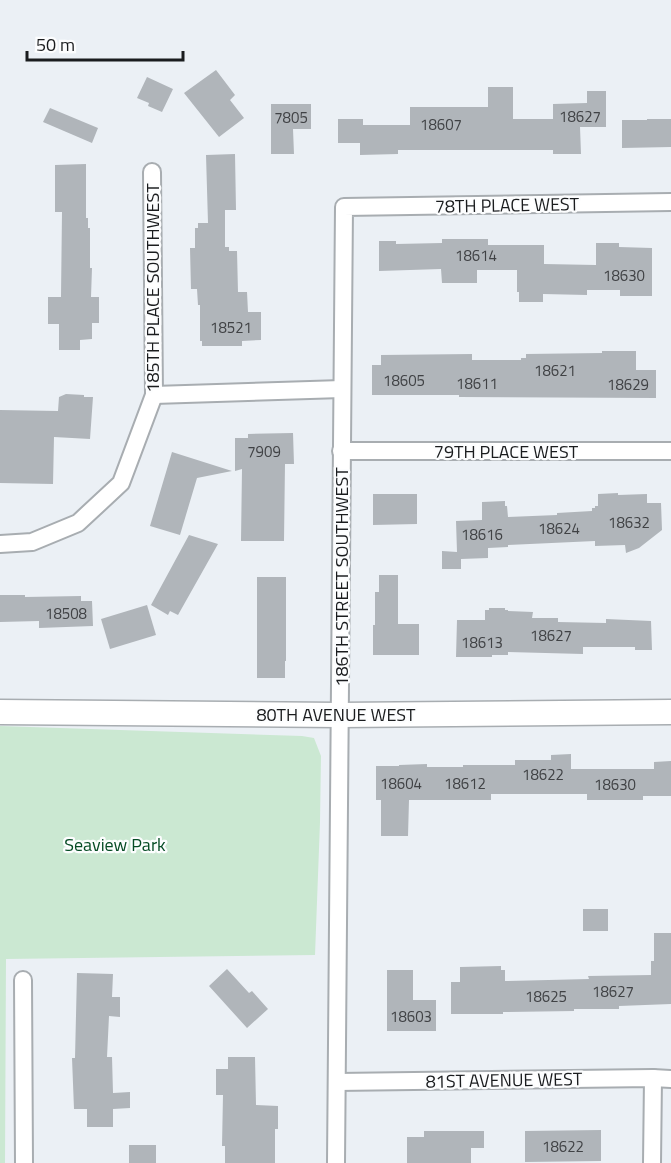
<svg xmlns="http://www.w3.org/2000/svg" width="671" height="1163" font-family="'Titillium Web',sans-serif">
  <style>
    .green { fill: #cbe8d2 }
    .building { fill: #b0b5ba }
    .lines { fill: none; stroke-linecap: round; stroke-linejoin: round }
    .street-casing { stroke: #a8adb1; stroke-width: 20 }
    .secondary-casing { stroke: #a8adb1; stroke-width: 27 }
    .street { stroke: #fff; stroke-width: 16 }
    .secondary { stroke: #fff; stroke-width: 24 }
    .labels { text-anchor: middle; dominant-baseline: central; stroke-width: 4.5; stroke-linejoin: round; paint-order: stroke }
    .number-label { font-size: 15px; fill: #404245 }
    .street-label { font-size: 18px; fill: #1a1c1e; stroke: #fcfdfe }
    .park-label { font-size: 18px; fill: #054b24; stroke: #fcfdfe }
  </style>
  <rect width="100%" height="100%" fill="#ebf0f5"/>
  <polygon class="green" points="0,726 302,736 314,738 321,756 320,822 315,955 6,959 5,1163 0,1163"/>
  <g class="building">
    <polygon points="216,70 235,95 230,100 244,118 219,137 184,93"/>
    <polygon points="147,77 173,89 162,112 148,106 149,103 137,98"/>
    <polygon points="488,87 513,87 513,119 553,119 553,104 587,103 587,91 606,91 606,127 580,127 581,154 553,154 553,150 398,150 398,154 360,155 360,143 338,143 338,119 363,119 363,125 410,125 410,107 488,107"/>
    <polygon points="271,104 311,104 311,129 293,129 294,154 271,154"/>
    <polygon points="50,108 98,128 92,143 43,122"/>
    <polygon points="647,119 671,119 671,147 622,148 622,120 647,120"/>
    <polygon points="235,154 236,210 225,210 225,247 229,247 229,251 237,251 238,292 247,292 248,312 261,312 261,340 242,341 242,346 202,346 202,341 200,341 200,305 198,305 197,289 191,289 190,248 195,248 195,228 198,228 198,223 208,223 206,155"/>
    <polygon points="86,164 86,218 88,218 88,228 90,228 90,268 92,268 91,297 99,297 99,323 92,323 92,339 80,340 80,350 59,350 59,324 48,324 48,297 61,297 62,212 55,212 55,165"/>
    <polygon points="442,239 488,239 488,245 544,245 544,264 596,265 596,243 619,243 619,247 652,248 652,296 620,296 620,290 587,290 587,295 543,294 543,302 519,302 519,292 517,292 517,270 477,270 477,283 442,283 441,269 379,271 379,241 396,241 396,244 442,243"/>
    <polygon points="602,351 636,351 636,370 656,370 656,398 459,397 459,395 372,395 372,365 381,365 381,355 472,354 472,360 521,360 521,358 526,358 526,354 602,353"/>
    <polygon points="66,394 84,395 84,397 93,397 90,439 54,437 53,484 0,483 0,410 58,411 59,397"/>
    <polygon points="293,433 294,464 285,464 284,541 241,541 242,469 235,471 235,438 248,438 248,434"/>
    <polygon points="172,452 232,471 197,478 180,535 150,526"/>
    <polygon points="618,493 618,495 647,494 647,503 661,503 662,530 639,548 626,553 625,545 595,546 595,541 508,545 508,547 488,548 488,558 461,559 461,569 442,569 442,551 457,552 456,521 482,520 482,502 505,501 505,506 507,506 508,517 557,515 557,513 592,511 592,508 595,508 595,506 598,506 598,494"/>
    <polygon points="373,494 417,494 417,524 373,525"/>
    <polygon points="189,535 218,544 178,615 170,611 168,615 151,605"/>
    <polygon points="379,575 398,575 398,624 419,624 419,655 373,655 373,625 375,625 375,592 379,592"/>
    <polygon points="257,577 286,577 286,661 285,661 285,678 257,678"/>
    <polygon points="0,595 25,595 25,597 81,596 81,601 92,601 93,626 39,628 39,621 0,622"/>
    <polygon points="147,605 156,635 110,649 101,619"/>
    <polygon points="489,608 505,608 505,610 508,610 508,611 533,612 532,618 558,618 558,622 606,623 606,619 651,621 652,650 635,650 635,647 583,647 583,654 508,652 508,655 492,655 492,657 456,657 457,620 485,620 485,610 489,610"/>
    <polygon points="571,754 571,769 654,769 654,762 671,761 671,796 643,796 643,800 587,800 587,794 491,794 491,800 409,800 408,836 381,836 381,800 376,800 376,766 399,766 399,765 427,764 427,767 463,767 463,765 515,765 515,760 551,760 551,755"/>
    <rect x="583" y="909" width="25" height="22"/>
    <polygon points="654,933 671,933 671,1004 619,1006 619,1009 574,1009 574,1011 503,1012 503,1014 451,1014 451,982 460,982 460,967 501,966 501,970 505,970 505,981 589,979 588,976 651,975 651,961 654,961"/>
    <polygon points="227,969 249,993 252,991 268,1009 247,1028 209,986"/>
    <polygon points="387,970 413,970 413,1000 436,1000 436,1031 387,1031"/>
    <polygon points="77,973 113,974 112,997 120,997 120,1017 109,1016 107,1057 112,1057 113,1093 130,1092 130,1108 113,1109 113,1127 87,1127 87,1109 74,1109 72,1058 75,1058"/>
    <polygon points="228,1057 255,1057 256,1105 278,1106 278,1129 275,1129 275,1163 225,1163 225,1146 222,1146 223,1095 216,1095 216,1069 228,1069"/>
    <polygon points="601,1130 601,1161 525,1162 525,1131"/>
    <polygon points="424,1131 484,1131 484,1148 471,1148 471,1163 407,1163 407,1137 424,1137"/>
    <rect x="129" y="1145" width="27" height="18"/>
  </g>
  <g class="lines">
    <defs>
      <g id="street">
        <polyline points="154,395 342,389"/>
        <polyline points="341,451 671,451"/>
        <polyline points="0,544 32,542 78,523 121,483 154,395 152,172"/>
        <polyline points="23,980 24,1163"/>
        <polyline points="337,1082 653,1078 671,1079"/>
        <polyline points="336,1163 344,207 671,202"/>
        <polyline points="652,1163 653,1078"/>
      </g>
      <polyline id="secondary" points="0,712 340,715 671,712"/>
    </defs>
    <use href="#street" class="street-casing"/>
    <use href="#secondary" class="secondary-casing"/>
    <use href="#street" class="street"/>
    <use href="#secondary" class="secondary"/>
  </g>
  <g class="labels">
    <g class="number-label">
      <text x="580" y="116">18627</text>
      <text x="291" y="117">7805</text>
      <text x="441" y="124">18607</text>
      <text x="476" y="255">18614</text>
      <text x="624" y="275">18630</text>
      <text x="231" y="327">18521</text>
      <text x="555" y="370">18621</text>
      <text x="404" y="380">18605</text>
      <text x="477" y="383">18611</text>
      <text x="628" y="384">18629</text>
      <text x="264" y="451">7909</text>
      <text x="629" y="522">18632</text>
      <text x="559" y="528">18624</text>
      <text x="482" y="534">18616</text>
      <text x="66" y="613">18508</text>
      <text x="551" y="635">18627</text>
      <text x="482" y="642">18613</text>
      <text x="543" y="774">18622</text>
      <text x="401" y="783">18604</text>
      <text x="465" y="783">18612</text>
      <text x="615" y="784">18630</text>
      <text x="613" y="991">18627</text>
      <text x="546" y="996">18625</text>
      <text x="411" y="1016">18603</text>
      <text x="563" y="1146">18622</text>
    </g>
    <g class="street-label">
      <text transform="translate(507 205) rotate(-1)">78TH PLACE WEST</text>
      <text transform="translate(152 288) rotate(-90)">185TH PLACE SOUTHWEST</text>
      <text x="506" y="451">79TH PLACE WEST</text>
      <text transform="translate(341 577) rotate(-90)">186TH STREET SOUTHWEST</text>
      <text x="336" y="714">80TH AVENUE WEST</text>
      <text transform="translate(504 1080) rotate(-1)">81ST AVENUE WEST</text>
    </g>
    <g class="park-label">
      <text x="115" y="844">Seaview Park</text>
    </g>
  </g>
  <path d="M27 51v9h156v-9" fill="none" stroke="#1a1c1e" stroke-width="3"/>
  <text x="36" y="51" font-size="18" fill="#1a1c1e" stroke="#fcfdfe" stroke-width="4.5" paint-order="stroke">50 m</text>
</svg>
